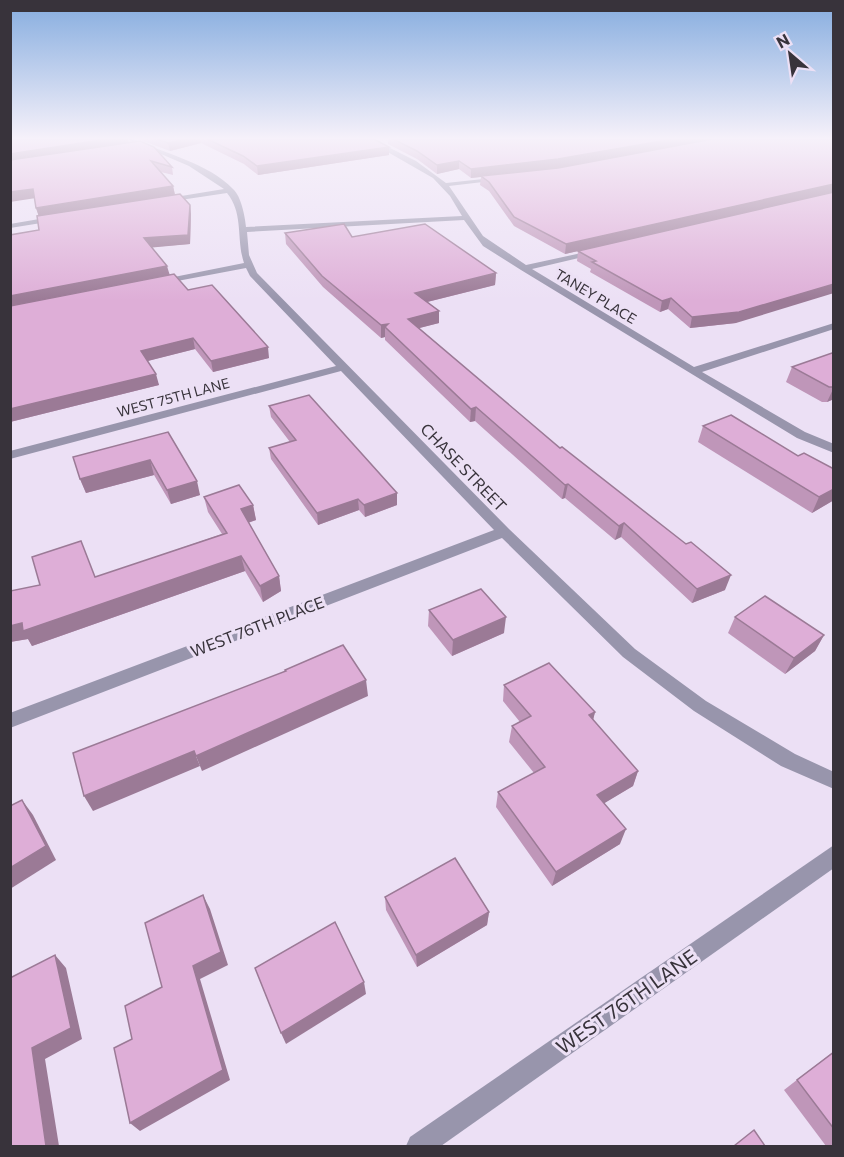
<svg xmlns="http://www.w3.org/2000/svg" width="844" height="1157" font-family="Commissioner,sans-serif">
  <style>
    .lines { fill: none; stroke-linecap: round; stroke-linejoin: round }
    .minor { fill: #9895ac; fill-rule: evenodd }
    .wall { fill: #bf96b9 }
    .shaded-wall { fill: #9b7a96 }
    .building { fill: #deaed7; stroke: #9b7a96; stroke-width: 1.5 }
    .labels { text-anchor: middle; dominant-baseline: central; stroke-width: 6; stroke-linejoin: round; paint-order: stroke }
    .far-street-label { font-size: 14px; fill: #38333b; stroke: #ece0f5 }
    .street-label { font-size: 16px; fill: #38333b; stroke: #ece0f5 }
    .near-street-label { font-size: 20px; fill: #38333b; stroke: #ece0f5 }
  </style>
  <rect width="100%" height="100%" fill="#ece0f5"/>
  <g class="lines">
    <g class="minor">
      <path d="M126 139H133C166 154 208 163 233 189 241 196 245 216 246 227L462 216 450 196 433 178 365 139H372L416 161 446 183 502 177 500 180 449 186 483 236 526 265 600 249V253L532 269 694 367 834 323V329L702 372 805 432 834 444V453L797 438 521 270 483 246 464 220 247 232 249 255 257 273 509 529 635 649 706 701 795 754 834 772V789L781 766 694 711 623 657 502 538 10 728V713L494 530 341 371 10 459V451L336 366 250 276 246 268 156 285V281L159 280 244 263C236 239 244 214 227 193L160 203 163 199 224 189 189 166Z"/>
      <polygon points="57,216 60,220 10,228 10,224"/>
      <polygon points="834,845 834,868 441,1146 406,1146 410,1137"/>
    </g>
  </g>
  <g class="wall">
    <polygon points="138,139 374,139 389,147 389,155 258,175 244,164 201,143 170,151"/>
    <polygon points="388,139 834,139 736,323 690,328 668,309 660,312 590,272 591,269 577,261 578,251 565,254 514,226 489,191 480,185 481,177 471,178 459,169 437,174 417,159 388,144"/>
    <polygon points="129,143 172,167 173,175 161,172 173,186 175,195 190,205 191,214 190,244 152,247 170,275 269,358 213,372 195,349 147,361 159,385 10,422 10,235 39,230 39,216 36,208 34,198"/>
    <polygon points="285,233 352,237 496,273 495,285 427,302 439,311 439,323 419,328 725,590 692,603 621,537 615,540 565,498 562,499 475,421 470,422 385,340 385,337 381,338 323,287 286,244"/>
    <polygon points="834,353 834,399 827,402 822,402 786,382 792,367"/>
    <polygon points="269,406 397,505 365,517 359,510 318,525 271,459 269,448 290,442 271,417"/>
    <polygon points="703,426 798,456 834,469 834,500 812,513 698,442"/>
    <polygon points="168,432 200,495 171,504 154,475 86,493 80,479"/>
    <polygon points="204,497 253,505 256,520 248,523 279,576 281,591 263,602 245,571 32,646 28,639 10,642 10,591 96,577 222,534 208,512"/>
    <polygon points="429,610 504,633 452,656 428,626"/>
    <polygon points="735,617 824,635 815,651 785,674 728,633"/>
    <polygon points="504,685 595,712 593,720 638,771 633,786 604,803 620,844 552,886 496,807 498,792 534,773 509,742 512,726 520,722 503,701"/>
    <polygon points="385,897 489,912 487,925 417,967 386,910"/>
    <polygon points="834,1051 834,1146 826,1146 784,1090"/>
  </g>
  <g class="shaded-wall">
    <polygon points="107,139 128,139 129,144 10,163 10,154"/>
    <polygon points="185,139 200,139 201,143 170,151 168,143"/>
    <polygon points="673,139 716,139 557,168 471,178 471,169"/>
    <polygon points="389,147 389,155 258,175 257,166"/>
    <polygon points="459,161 459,169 437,174 437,165"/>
    <polygon points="834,184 834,193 565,254 566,244"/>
    <polygon points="173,186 175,195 39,217 36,208"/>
    <polygon points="33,189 36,198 10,202 10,192"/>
    <polygon points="190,205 191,214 190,244 147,248 144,238"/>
    <polygon points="167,266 170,276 10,308 10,296"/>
    <polygon points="496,273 495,285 415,305 415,293"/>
    <polygon points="834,284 834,293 736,323 690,328 692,317"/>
    <polygon points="671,298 668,309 660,312 662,301"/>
    <polygon points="439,311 439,323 408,331 408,319"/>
    <polygon points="388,324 385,327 385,337 381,338 381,325"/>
    <polygon points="193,338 195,349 144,362 141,351"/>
    <polygon points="268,347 269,358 213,372 211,361"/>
    <polygon points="156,374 159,385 10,422 10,409"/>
    <polygon points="834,387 834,399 827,402"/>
    <polygon points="476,407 475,421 470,422 471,409"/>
    <polygon points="150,460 154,475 86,493 80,479"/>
    <polygon points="197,481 200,495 171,504 167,490"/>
    <polygon points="568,484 565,498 562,499 565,485"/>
    <polygon points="834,489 834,500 812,513 819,497"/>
    <polygon points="397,493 397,505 365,517 364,505"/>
    <polygon points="358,499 359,510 318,525 317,513"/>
    <polygon points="253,505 256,520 244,524 241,509"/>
    <polygon points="624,523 621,537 615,540 619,526"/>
    <polygon points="241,556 245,571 32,646 28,639 10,642 10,626"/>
    <polygon points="731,575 725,590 692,603 697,589"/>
    <polygon points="279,576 281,591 263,602 260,586"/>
    <polygon points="506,617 504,633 452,656 453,640"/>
    <polygon points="824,635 815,651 785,674 794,658"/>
    <polygon points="366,680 368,696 202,771 196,756"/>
    <polygon points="595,712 591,728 589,715"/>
    <polygon points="194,751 200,766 93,811 84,796"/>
    <polygon points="638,771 633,786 593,810 597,795"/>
    <polygon points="22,800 33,815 56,860 10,889 10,868"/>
    <polygon points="626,829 620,844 552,886 556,872"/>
    <polygon points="203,895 210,909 228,965 200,979 230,1080 140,1131 130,1123 193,966"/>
    <polygon points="489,912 487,925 417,967 416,955"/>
    <polygon points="55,955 66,968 82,1039 45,1059 59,1146 46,1146 32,1048"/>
    <polygon points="364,982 366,994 286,1044 281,1033"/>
  </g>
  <g class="building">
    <polygon points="10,139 107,139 10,154"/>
    <polygon points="157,139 185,139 168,143"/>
    <polygon points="207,139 374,139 389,147 257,166 243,156"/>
    <polygon points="393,139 673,139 558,159 471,169 459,161 437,165 417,151"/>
    <polygon points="712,139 834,139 834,184 566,244 514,217 489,182 481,176 558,168"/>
    <polygon points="140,141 154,147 172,167 151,161 173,186 36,208 33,189 10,192 10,160"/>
    <polygon points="834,192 834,284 739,312 692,317 671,298 662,301 592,262 596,261 578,251"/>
    <polygon points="180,194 190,205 188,235 144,238 167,266 10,296 10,235 39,230 37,216"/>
    <polygon points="344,224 352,237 425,224 496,273 415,293 439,311 408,319 560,448 562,447 686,544 691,542 731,575 697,589 624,523 619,526 568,484 565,485 476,407 471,409 385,327 388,324 381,325 322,276 285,233"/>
    <polygon points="174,274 188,290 212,285 268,347 211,361 193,338 141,351 156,374 10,409 10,306"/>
    <polygon points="832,353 834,353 834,387 829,387 792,367"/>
    <polygon points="309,395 397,493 364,505 358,499 317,513 269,448 296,440 269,406"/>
    <polygon points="731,415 798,456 804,453 834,469 834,489 819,497 703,426"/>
    <polygon points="168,432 197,481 167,490 150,460 80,479 73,457"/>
    <polygon points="239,485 253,505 241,509 279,576 260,586 241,556 23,631 22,623 10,626 10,591 40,585 32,557 81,541 95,577 227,533 204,497"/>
    <polygon points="481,589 506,617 453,640 429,610"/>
    <polygon points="765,596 824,635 794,658 735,617"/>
    <polygon points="343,645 366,680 196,756 194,751 84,796 73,753 286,671 285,670"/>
    <polygon points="549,663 595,712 589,715 638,771 597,795 626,829 556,872 498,792 545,767 512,726 531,716 504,685"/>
    <polygon points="22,800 46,846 10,868 10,806"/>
    <polygon points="455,858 489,912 416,955 385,897"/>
    <polygon points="203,895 221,952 193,966 223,1070 130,1123 114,1048 132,1039 125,1006 162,987 145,923"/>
    <polygon points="335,922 364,982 281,1033 255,968"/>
    <polygon points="55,955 71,1028 32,1048 46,1146 10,1146 10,978"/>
    <polygon points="834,1052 834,1129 797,1080"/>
    <polygon points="754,1130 765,1146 734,1146"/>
  </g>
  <linearGradient id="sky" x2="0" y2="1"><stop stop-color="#85acdf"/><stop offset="0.46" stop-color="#f6f1fa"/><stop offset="1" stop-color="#f6f1fa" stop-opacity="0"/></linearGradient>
  <rect width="844" height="301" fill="url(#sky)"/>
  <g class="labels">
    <g class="far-street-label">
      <text transform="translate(596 296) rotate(31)">TANEY PLACE</text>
      <text transform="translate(173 397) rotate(-15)">WEST 75TH LANE</text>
    </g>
    <g class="street-label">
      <text transform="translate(464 467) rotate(46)">CHASE STREET</text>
      <text transform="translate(257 626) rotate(-21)">WEST 76TH PLACE</text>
    </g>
    <g class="near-street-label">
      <text transform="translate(626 1001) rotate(-35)">WEST 76TH LANE</text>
    </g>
  </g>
  <rect width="844" height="1157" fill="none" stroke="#38333b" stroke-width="24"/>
  <g transform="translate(790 54) rotate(331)" stroke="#ece0f5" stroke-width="4.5" paint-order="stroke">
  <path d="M0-4.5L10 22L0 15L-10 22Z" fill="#38333b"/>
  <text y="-9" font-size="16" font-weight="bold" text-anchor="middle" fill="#38333b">N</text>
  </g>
</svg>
